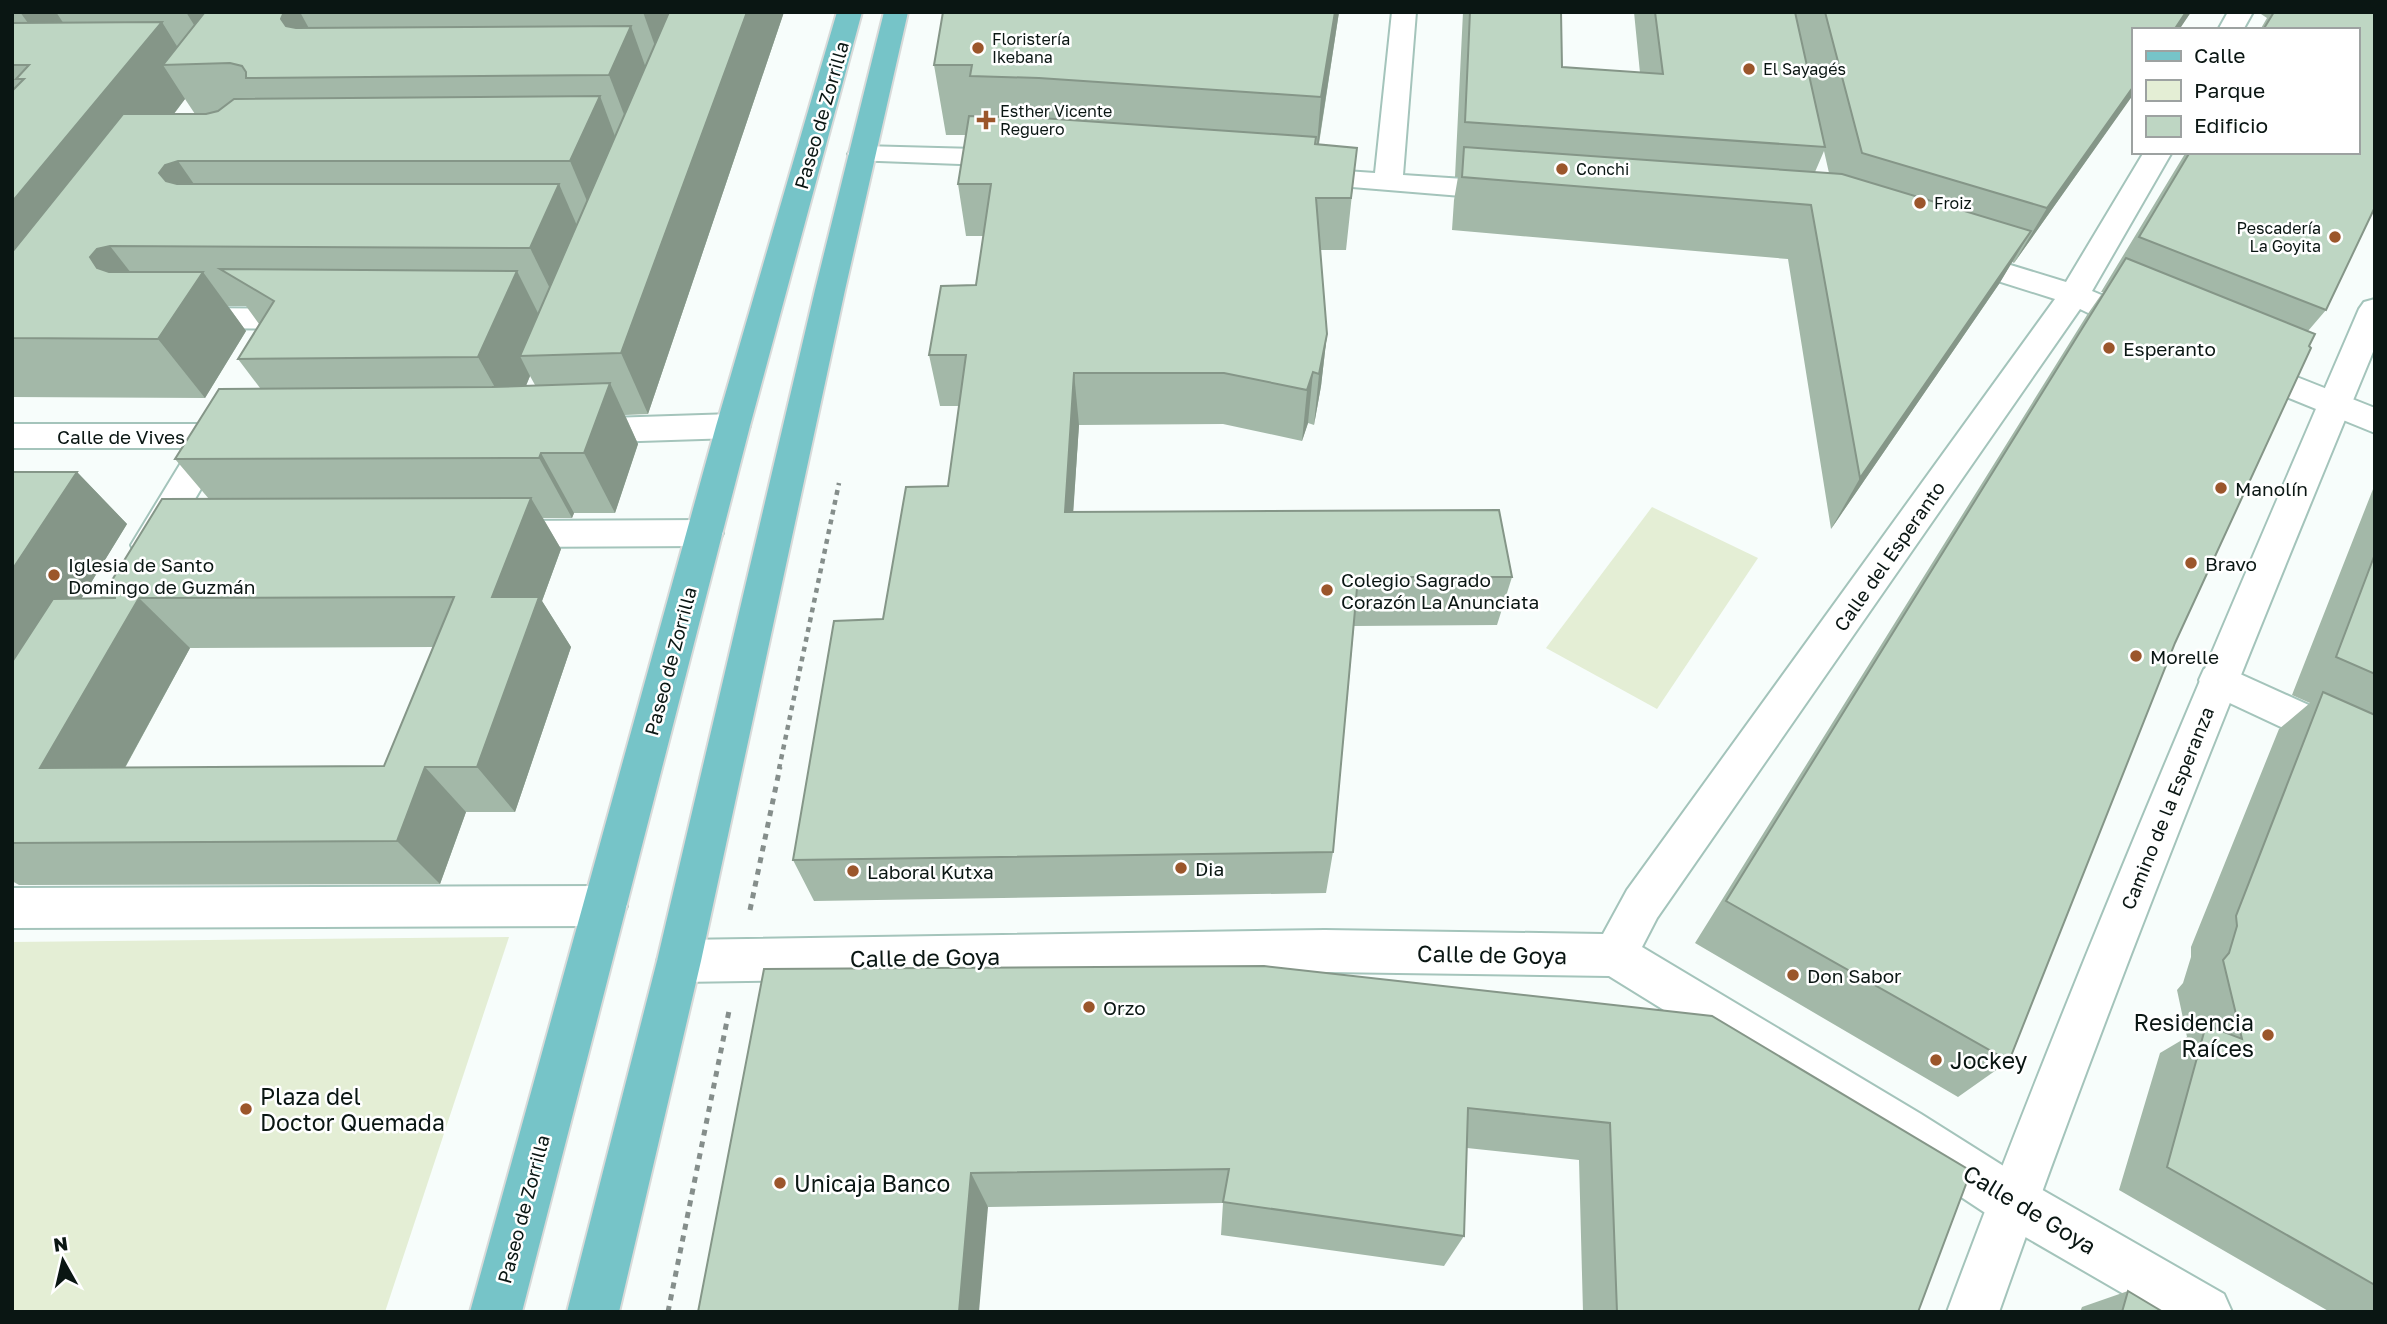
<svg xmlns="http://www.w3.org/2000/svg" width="2387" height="1324" font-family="'Golos Text',sans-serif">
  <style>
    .green { fill: #e4eed5 }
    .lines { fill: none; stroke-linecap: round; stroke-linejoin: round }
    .pedestrian-casing { stroke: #a4c4bb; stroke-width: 4 }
    .minor-casing { stroke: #a4c4bb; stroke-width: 4 }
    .tertiary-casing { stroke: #a4c4bb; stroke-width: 4 }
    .primary-casing { stroke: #d8dad9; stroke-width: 4 }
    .path-far1 { stroke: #858e8b; stroke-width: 4.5; stroke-dasharray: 5 5; stroke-linecap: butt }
    .path { stroke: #858e8b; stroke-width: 5; stroke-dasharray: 6 6; stroke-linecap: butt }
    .pedestrian { fill: #fff; fill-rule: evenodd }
    .minor { fill: #fff; fill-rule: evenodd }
    .tertiary { fill: #fff; fill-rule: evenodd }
    .primary { fill: #76c4c8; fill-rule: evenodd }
    .wall { fill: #a3b8a8; fill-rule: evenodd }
    .shaded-wall { fill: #859688 }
    .building { fill: #bed6c3; stroke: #859688; stroke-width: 2; fill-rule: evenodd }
    .poi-dot { fill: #9b562b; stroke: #fff; stroke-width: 2.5 }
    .labels { text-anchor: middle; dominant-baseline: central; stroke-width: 5; stroke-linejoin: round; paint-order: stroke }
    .far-poi-label { font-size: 16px; fill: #0a1613; stroke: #fff; text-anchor: start }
    .street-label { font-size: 19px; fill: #0a1613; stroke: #fff }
    .poi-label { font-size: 19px; fill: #0a1613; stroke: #fff; text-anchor: start }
    .near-street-label { font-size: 23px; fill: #0a1613; stroke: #fff }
    .near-poi-label { font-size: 23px; fill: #0a1613; stroke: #fff; text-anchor: start }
  </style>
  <rect width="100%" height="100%" fill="#f7fdfb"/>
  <g class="green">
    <polygon points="1652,507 1758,558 1657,709 1546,648"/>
    <polygon points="509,937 385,1312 12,1312 12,942"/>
  </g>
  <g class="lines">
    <defs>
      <g id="pedestrian">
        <polygon points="186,308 308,309 319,312 324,319 319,326 308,329 186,328 175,325 170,318 175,311"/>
        <polygon points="705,520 718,523 723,533 718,543 705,546 500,547 487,544 482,534 487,524 500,521"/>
        <polygon points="605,886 620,892 627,906 620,920 605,926 12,928 12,888"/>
      </g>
      <g id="minor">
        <polygon points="1392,12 1416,12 1403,175 1510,182 1520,185 1524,191 1520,197 1510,200 1291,182 1287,176 1291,170 1301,168 1375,173"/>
        <polygon points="2228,12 2253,12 2243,30 2218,30"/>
        <polygon points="862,146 1014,150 1024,152 1028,158 1024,164 1014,166 852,160 848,154 852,148"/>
        <path d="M2144 152H2172L2092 291 2153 317 2158 324 2153 331C2129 338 2102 319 2080 309L1657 918 1642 947 1921 1114 2032 1184 2224 1294 2232 1312H2155L1996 1220 1887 1148 1609 976 1325 972 679 982 663 976 657 961 663 946 679 940 1325 930 1603 934 1627 890 2055 299 1944 264 1940 257 1944 250 1955 248 2066 282Z"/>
        <polygon points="2246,357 2375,408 2375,433 2235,376 2230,368 2235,360"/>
        <polygon points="733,414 745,418 750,426 745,434 733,438 578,443 566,439 561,431 566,423 578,419"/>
        <polygon points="12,424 241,424 253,428 258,436 253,444 225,448 162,555 149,559 136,555 131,545 190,448 12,448"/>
        <polygon points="2218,664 2375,735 2375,771 2204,691 2199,680 2204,669"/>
      </g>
      <path id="tertiary" d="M2375 299V347C2243 666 2114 986 1999 1312H1947C2073 973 2216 641 2359 309L2364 302Z"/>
      <g id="primary">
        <polygon points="837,12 862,12 750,426 522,1312 470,1312 716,426"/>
        <polygon points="884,12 908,12 845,290 701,961 619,1312 567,1312 657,961 815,290"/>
      </g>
    </defs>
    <use href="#pedestrian" class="pedestrian-casing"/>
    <use href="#minor" class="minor-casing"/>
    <use href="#tertiary" class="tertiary-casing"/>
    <use href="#primary" class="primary-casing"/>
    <polyline class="path-far1" points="779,769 839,483"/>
    <g class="path">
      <polyline points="750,910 780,767"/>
      <polyline points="668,1312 729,1011"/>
    </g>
    <use href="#pedestrian" class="pedestrian"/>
    <use href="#minor" class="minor"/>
    <use href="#tertiary" class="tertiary"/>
    <use href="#primary" class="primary"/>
  </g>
  <g class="wall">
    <path d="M12 12H784L648 414 625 415 638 444 615 513H574L572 518H543L561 549 542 601 571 647 515 812H466L440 884 19 885 12 881V472H77L127 524 81 599 102 598 209 499 175 459 260 388 238 359 259 324 246 306H228L246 331 205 398 12 397ZM185 99 195 114H174ZM530 376 535 385 526 386ZM434 647 384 766 125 768 190 648Z"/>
    <polygon points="1339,12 1319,144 1357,148 1346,250 1320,250 1327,334 1321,386 1314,425 1308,423 1302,441 1223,424 1079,425 1073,511 1512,577 1497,625 1354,626 1333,852 1326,893 814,901 793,860 883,619 948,486 959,406 940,406 929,355 976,285 984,236 966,236 958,184 966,135 946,135 934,65"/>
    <path d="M1463 12H1561L1562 67 1640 73 1634 12H2191L2014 263 2012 262 1999 284 1831 529 1788 259 1452 230 1454 200 1458 177H1455ZM1824 151 1829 173 1815 172Z"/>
    <polygon points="2258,12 2375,12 2375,207 2326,310 2308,331 2315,334 2309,346 2311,348 2175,643 2009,1061 1958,1097 1695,943 2087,315 2103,292 2101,292 2186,152 2357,152 2357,30 2260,30 2267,18"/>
    <polygon points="2375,484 2375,1312 2330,1312 2119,1190 2160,1053 2187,1037 2177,990 2183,983 2191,957 2191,947 2279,729 2310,703 2292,695"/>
    <polygon points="764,969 1712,1016 1918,1312 1583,1312 1579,1160 1467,1148 1464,1236 1444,1266 1221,1235 1223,1203 988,1207"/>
    <polygon points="2128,1291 2163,1312 2080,1312 2082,1307"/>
  </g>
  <g class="shaded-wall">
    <polygon points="20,12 56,12 74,39 55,60"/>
    <polygon points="186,12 252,12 215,59"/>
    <polygon points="284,12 300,12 329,65 318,69 281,19"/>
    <polygon points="643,12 674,12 661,63"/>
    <polygon points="747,12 784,12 648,414 621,353"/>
    <polygon points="1335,12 1339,12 1315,167 1321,97"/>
    <polygon points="2186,12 2191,12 2179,30 2174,30"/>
    <polygon points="162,22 188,64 163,65 185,99 12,325 12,202"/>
    <polygon points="631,26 652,85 631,133 609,75"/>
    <polygon points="2133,87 2133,95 2014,263 2047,208"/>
    <polygon points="600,96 622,155 595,220 570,161"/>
    <polygon points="178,161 219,220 201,232 159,173 165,165"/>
    <polygon points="559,184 585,244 559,307 530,248"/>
    <polygon points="2031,231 1999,284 1831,529 1860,478"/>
    <polygon points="110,246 156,305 97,268 90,257 97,249"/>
    <polygon points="517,271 548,333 520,356 530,376 512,418 478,357"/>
    <polygon points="203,272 246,331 205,398 158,339"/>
    <polygon points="1327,334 1321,386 1314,425 1319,374"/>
    <polygon points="1313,372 1308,423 1302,441 1307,390"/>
    <polygon points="1074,373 1079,425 1070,561 1065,512"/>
    <polygon points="610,383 638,444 615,513 584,453"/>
    <polygon points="541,453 574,513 572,518 539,458"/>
    <polygon points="77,472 127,524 54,643 12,726 12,570"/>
    <polygon points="531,498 561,549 542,601 571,647 515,812 477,767 492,597"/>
    <polygon points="139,598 190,648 100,813 40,768"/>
    <polygon points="425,767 466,812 440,884 397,841"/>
    <polygon points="971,1173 988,1207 979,1312 959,1312"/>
  </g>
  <g class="building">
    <polygon points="205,12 284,12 281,19 286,26 296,28 631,26 609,75 246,78 246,72 242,66 230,63 163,65"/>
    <polygon points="669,12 747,12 621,353 520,356"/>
    <polygon points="943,12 1335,12 1321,97 1039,78 970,76 972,65 934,65"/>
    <polygon points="1470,12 1561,12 1562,67 1663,74 1655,12 1795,12 1825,147 1465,122"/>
    <polygon points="1825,12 2186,12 2174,30 2133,30 2133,87 2047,208 1862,153"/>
    <polygon points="2274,12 2375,12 2375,207 2326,310 2139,237 2190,152 2357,152 2357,30 2263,30"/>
    <polygon points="162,22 12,202 12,91 24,79 16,79 29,65 12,65 12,23"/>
    <polygon points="600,96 570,161 178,161 165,165 159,173 166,181 177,184 559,184 530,248 110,246 97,249 90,257 97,268 109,272 203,272 158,339 12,338 12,252 123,114 206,114 218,111 234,99"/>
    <polygon points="969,116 1041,118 1316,137 1315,144 1357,148 1351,198 1316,198 1327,334 1319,374 1313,372 1307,390 1224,373 1074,373 1065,512 1499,510 1512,577 1358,577 1333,852 793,860 834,621 883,619 906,487 948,486 966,355 929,355 941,286 976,285 991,184 958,184"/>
    <polygon points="1464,147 1842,174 2031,231 1860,478 1811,205 1462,177"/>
    <polygon points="2126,258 2315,334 2309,346 2311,348 2175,643 2009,1061 1726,901"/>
    <polygon points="220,269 517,271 478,357 238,359 274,301"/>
    <polygon points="610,383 584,453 541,453 539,458 175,459 219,389 492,387"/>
    <polygon points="12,472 77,472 12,570"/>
    <path d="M531 498 492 597H539L477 767H425L397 841 12 843V662L53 599 116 598H101L162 499ZM454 597 384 766 40 768 139 598Z"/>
    <polygon points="2375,554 2375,674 2336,657"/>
    <polygon points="2323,692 2375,715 2375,1285 2167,1167 2206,1025 2242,1039 2223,960 2229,953 2237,926 2236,916"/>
    <polygon points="1264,966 1712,1016 1971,1171 1918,1312 1617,1312 1610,1123 1468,1108 1464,1236 1223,1202 1229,1169 971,1173 959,1312 698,1312 764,969"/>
    <polygon points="2128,1291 2163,1312 2122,1312"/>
  </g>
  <g class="poi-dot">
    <circle cx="978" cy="48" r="7"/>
    <circle cx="1749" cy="69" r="7"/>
    <path d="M982.5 109.5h7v7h7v7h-7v7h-7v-7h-7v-7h7z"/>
    <circle cx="1562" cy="169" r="7"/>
    <circle cx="1920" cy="203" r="7"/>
    <circle cx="2335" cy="237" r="7"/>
    <circle cx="2109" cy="348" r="7"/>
    <circle cx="2221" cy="488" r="7"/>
    <circle cx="2191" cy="563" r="7"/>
    <circle cx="54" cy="575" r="7"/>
    <circle cx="1327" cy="590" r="7"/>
    <circle cx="2136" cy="656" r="7"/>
    <circle cx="1181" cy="868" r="7"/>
    <circle cx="853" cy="871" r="7"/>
    <circle cx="1793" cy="975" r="7"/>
    <circle cx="1089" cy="1007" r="7"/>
    <circle cx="2268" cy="1035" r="7"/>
    <circle cx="1936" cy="1060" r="7"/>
    <circle cx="246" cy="1109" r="7"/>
    <circle cx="780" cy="1183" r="7"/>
  </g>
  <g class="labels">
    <g class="far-poi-label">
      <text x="992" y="39">Floristería<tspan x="992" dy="18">Ikebana</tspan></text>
      <text x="1763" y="69">El Sayagés</text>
      <text x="1000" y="111">Esther Vicente<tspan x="1000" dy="18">Reguero</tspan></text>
      <text x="1576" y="169">Conchi</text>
      <text x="1934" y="203">Froiz</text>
      <text x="2321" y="228" text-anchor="end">Pescadería<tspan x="2321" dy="18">La Goyita</tspan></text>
    </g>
    <g class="street-label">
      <text transform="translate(821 115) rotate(-74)">Paseo de Zorrilla</text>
      <text x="121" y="436">Calle de Vives</text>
      <text transform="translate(1889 556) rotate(-55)">Calle del Esperanto</text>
      <text transform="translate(670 661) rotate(-75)">Paseo de Zorrilla</text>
      <text transform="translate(2167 808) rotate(-68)">Camino de la Esperanza</text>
      <text transform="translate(523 1209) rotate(-75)">Paseo de Zorrilla</text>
    </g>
    <g class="poi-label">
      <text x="2123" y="348">Esperanto</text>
      <text x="2235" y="488">Manolín</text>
      <text x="2205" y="563">Bravo</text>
      <text x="68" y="564">Iglesia de Santo<tspan x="68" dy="22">Domingo de Guzmán</tspan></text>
      <text x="1341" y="579">Colegio Sagrado<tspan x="1341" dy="22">Corazón La Anunciata</tspan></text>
      <text x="2150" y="656">Morelle</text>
      <text x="1195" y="868">Dia</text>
      <text x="867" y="871">Laboral Kutxa</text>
      <text x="1807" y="975">Don Sabor</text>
      <text x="1103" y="1007">Orzo</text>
    </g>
    <g class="near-street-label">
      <text transform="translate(1492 954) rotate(1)">Calle de Goya</text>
      <text transform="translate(925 957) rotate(-1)">Calle de Goya</text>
      <text transform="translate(2030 1209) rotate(31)">Calle de Goya</text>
    </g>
    <g class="near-poi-label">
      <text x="2254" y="1022" text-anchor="end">Residencia<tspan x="2254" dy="26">Raíces</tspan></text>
      <text x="1950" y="1060">Jockey</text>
      <text x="260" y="1096">Plaza del<tspan x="260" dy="26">Doctor Quemada</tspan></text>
      <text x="794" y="1183">Unicaja Banco</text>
    </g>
  </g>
  <rect width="2387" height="1324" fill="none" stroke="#0a1613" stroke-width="28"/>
  <rect x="2132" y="28" width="228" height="126" fill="#ffffff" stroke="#9da2a1" stroke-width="2"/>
  <rect x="2146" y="51" width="35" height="10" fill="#76c4c8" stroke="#9da2a1" stroke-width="2"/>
  <text x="2194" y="63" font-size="21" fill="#0a1613">Calle</text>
  <rect x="2146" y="80" width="35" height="21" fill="#e4eed5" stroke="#9da2a1" stroke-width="2"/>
  <text x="2194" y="98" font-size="21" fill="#0a1613">Parque</text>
  <rect x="2146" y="116" width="35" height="21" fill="#bed6c3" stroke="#9da2a1" stroke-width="2"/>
  <text x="2194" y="133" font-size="21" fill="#0a1613">Edificio</text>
  <g transform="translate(63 1261) rotate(352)" stroke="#ffffff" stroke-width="5" paint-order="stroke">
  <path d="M0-5L12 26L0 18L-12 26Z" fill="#0a1613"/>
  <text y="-10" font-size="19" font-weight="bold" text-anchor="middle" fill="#0a1613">N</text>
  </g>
</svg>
